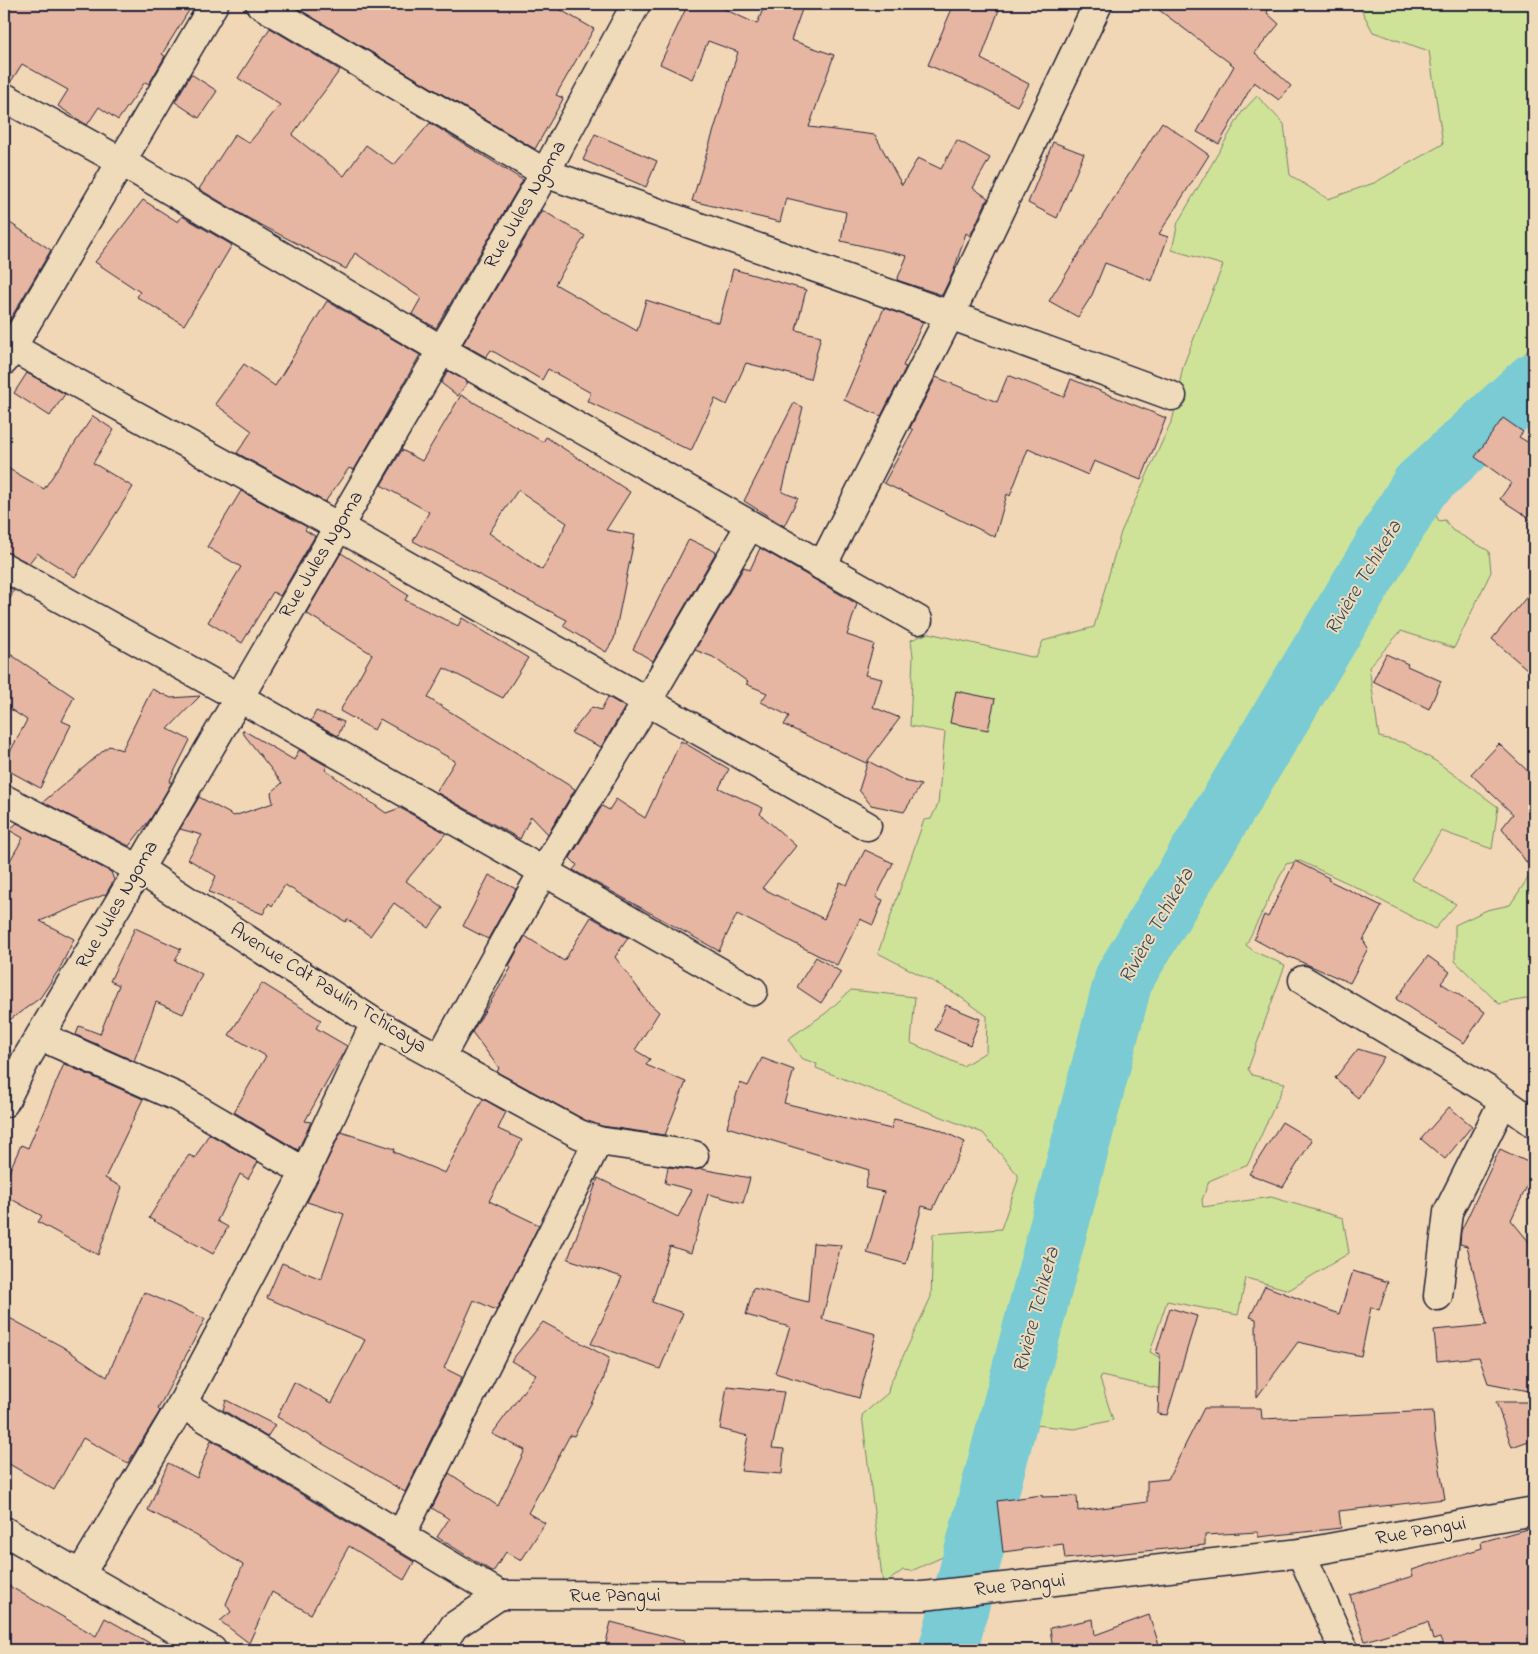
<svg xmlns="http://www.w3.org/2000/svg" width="1538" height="1654" font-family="'Indie Flower',sans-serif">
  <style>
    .green { fill: #cfe398; stroke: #78826a }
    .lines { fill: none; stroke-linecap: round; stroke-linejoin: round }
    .river { stroke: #7acbd3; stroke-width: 59 }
    .building { fill: #e7b6a2; stroke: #22223b; fill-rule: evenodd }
    .minor-casing { stroke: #22223b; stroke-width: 31 }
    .minor { stroke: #efdbb9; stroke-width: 28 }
    .labels { text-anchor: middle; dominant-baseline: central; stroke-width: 4; stroke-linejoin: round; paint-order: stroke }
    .street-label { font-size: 20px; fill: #22223b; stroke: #efdbb9 }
    .water-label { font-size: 21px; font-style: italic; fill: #384c61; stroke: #efdbb9 }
  </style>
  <rect width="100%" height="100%" fill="#f2d7b7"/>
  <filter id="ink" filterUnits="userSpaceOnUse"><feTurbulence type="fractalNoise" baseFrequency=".02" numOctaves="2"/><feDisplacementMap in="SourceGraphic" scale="10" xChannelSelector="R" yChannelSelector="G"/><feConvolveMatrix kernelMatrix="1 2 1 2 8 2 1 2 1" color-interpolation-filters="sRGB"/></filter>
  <g filter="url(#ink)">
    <g class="green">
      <polygon points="1349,4 1534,4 1534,344 1414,475 1439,521 1445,520 1452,530 1489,551 1491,572 1454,648 1401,631 1369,667 1379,737 1405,743 1437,762 1498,807 1492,849 1441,831 1411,879 1456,904 1435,929 1350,884 1300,861 1286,864 1246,945 1255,952 1285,965 1248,1069 1252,1075 1285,1083 1248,1164 1209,1181 1202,1200 1203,1207 1271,1197 1343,1218 1349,1253 1289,1290 1246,1278 1238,1315 1167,1301 1150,1352 1175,1367 1161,1389 1101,1376 1100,1379 1113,1420 1075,1429 1015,1423 1001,1447 954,1552 911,1571 903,1570 883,1585 862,1415 888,1393 889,1386 931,1297 933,1234 1001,1229 1018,1180 1018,1175 983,1133 816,1068 817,1064 801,1058 788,1039 826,1013 851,990 915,997 911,1043 963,1066 986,1052 987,1016 955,993 878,953 924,820 931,819 938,804 945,732 910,726 913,656 911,640 929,633 1036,658 1043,641 1094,627 1121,532 1173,418 1183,366 1223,265 1172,250 1178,222 1242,112 1257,96 1284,124 1290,175 1328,199 1374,183 1443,144 1429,51 1373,32 1362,11"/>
      <polygon points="1534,869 1534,992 1531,998 1499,1004 1455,961 1455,925 1487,910 1510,905"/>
    </g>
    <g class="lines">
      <polyline class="river" points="948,1650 1124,978 1420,486 1534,382"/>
    </g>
    <g class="building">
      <polygon points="4,4 193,4 162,54 165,56 149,84 145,82 118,120 99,107 87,125 58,106 68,90 22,64 10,83 4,81"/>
      <polygon points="290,4 550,4 594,29 556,95 563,98 562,101 535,149"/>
      <polygon points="688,4 713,4 757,24 765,4 804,4 791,40 834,55 809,127 875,135 902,185 918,158 941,169 957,140 990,158 973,188 988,198 970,236 966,233 954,270 942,295 897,280 907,256 841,241 846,212 786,198 780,222 692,201 738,52 708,41 692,79 660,64"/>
      <polygon points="954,4 1001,4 981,59 1029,84 1017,106 979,87 928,65"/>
      <polygon points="1151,4 1270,4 1267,13 1279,24 1255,53 1291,86 1279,100 1254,82 1219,144 1197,132 1234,66"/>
      <polygon points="270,28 340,70 292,135 344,176 366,145 394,165 430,123 523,180 436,328 412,314 421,298 355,253 346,269 248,218 199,189 235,134 249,143 280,105 238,78"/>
      <polygon points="191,74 217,91 199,118 175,102"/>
      <polygon points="1162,122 1209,155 1159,234 1168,237 1152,281 1105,263 1092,295 1078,317 1049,301"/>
      <polygon points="595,134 657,161 646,187 583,160"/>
      <polygon points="1053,142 1084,154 1057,218 1028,203"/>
      <polygon points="143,200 178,222 182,216 232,245 184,325 137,297 140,292 95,262"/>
      <polygon points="542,210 585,236 555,284 637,331 646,300 719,323 733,269 806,290 796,330 821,336 810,379 746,363 727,405 715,399 691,451 587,401 591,393 548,369 542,380 491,350 486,357 463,344"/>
      <polygon points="4,219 51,250 5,328 4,327"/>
      <polygon points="327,301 420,355 354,470 349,468 325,502 237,453 252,431 215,404 244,364 275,386"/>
      <polygon points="884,308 923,322 903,366 906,367 881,416 844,400"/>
      <polygon points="448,371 468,382 458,396 441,383"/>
      <polygon points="27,373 65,394 50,416 14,393"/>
      <polygon points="1008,375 1064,397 1071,379 1166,418 1141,480 1094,461 1088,475 1028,449 1010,496 1007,494 995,537 884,483 913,430 910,428 936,377 997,402"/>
      <path d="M461 395 543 442 546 437 630 492 606 530 635 535 614 639 606 652 563 626 567 620 413 541 429 512 381 485 402 450 422 461ZM518 490 567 523 542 570 489 533Z"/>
      <polygon points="794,403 803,407 782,492 798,498 784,526 744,501"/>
      <polygon points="93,416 114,430 93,463 133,487 75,577 37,553 29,563 4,551 4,466 44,489"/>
      <polygon points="1503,418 1523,432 1519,437 1534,446 1534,521 1500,499 1511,483 1475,457"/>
      <polygon points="241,491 307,527 305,530 315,536 280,596 273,592 242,643 208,622 241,567 207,547"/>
      <polygon points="689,539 716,552 653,661 633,649"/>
      <polygon points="760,548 857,604 847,635 874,644 865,675 882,679 873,707 900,718 866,763 784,725 789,716 761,702 767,693 746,684 748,682 713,657 695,650 744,567 750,570"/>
      <polygon points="341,553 408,595 405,600 458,626 462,618 528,658 503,698 444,668 428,698 575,789 548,834 531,816 520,839 436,792 455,761 380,719 374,730 340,711 372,654 306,613"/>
      <polygon points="4,585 14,591 4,610"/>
      <polygon points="1534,588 1534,675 1492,639"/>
      <polygon points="4,650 74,697 62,721 71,725 40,788 4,768 4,763 27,720 4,705"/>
      <polygon points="1386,654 1408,664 1407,666 1441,681 1429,709 1373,681"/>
      <polygon points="152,689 171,698 200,696 168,729 190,740 169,782 172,782 151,818 129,846 43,802 109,746 122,750"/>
      <polygon points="956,691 995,699 988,730 950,723"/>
      <polygon points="608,697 625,707 601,747 571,733 592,707 601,710"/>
      <polygon points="316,711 344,722 338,736 311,721"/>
      <polygon points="243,730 294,760 299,750 327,766 325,770 386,813 400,808 446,833 406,881 443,908 429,928 394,903 370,936 347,919 346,922 285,885 272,906 269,903 263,914 209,892 216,876 188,859 202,835 180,829 199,797 234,816 273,803 271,793 282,783 242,732"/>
      <polygon points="681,741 729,769 719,788 763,808 760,814 796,846 762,888 824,919 840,882 847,885 865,850 893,863 876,897 883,900 873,925 860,919 837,965 737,914 719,951 573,870 577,865 570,858 602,806 609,810 616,799 645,818"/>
      <polygon points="1499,744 1534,777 1534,873 1502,828 1513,814 1471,774"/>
      <polygon points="868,761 905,781 921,785 904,812 871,805 859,790"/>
      <polygon points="17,823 111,872 114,880 106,894 40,921 74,939 60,968 40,998 4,1024 4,871 23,838 9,830"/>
      <polygon points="1295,861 1329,878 1328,880 1382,906 1363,940 1368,948 1350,983 1290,957 1289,958 1254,939 1264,915 1268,917"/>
      <polygon points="489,875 516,889 488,939 463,926"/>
      <polygon points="591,917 628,938 615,957 649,1003 659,1012 635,1050 650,1059 646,1065 686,1082 665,1135 602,1126 585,1120 497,1072 499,1068 472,1032 511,968 509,966 525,936 564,961"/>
      <polygon points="135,928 181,949 175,961 202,974 183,1014 156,1002 134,1061 76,1035 79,1026 100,1034 119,985 110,981"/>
      <polygon points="1428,956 1450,972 1441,983 1485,1012 1464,1043 1396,999"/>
      <polygon points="816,957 841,972 821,1003 797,987"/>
      <polygon points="262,983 321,1020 316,1028 347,1046 305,1121 311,1122 298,1150 234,1112 266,1056 229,1035"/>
      <polygon points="946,1005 980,1019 970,1045 935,1030"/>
      <polygon points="1358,1049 1384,1057 1358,1098 1335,1078"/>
      <polygon points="762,1058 794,1070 784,1103 891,1129 894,1119 938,1129 965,1142 933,1209 922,1206 906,1264 867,1253 884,1192 865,1188 869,1170 727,1127 740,1083 748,1086"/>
      <polygon points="64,1064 143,1099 105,1178 122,1187 98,1255 38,1222 42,1216 13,1200 4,1199 4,1183 21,1145 28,1148"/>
      <polygon points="483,1099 506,1112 498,1129 522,1140 489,1201 539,1225 496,1310 474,1300 444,1368 462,1377 405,1492 277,1417 294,1382 332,1403 365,1340 267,1298 282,1263 321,1279 344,1214 307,1202 341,1132 395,1149 394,1152 445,1173"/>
      <polygon points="1449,1107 1472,1126 1445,1159 1421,1139"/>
      <polygon points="1282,1122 1312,1140 1283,1187 1249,1174"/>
      <polygon points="209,1134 258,1162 248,1179 240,1174 217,1221 228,1227 213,1254 149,1218 181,1166 189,1155 195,1158"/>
      <polygon points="1500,1149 1534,1165 1534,1171 1511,1220 1534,1248 1534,1392 1488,1383 1479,1357 1437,1361 1434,1330 1487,1325 1467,1246 1460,1244 1461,1231"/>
      <polygon points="668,1167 692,1170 701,1169 750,1178 743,1203 708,1194 691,1253 670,1246 652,1302 683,1313 660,1369 591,1344 622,1277 568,1259 598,1178 678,1217 692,1190 665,1183"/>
      <polygon points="813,1243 841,1245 822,1319 876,1334 859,1398 775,1373 790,1327 746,1315 753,1288 808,1302"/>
      <polygon points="1353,1271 1388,1282 1379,1310 1371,1307 1361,1356 1298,1342 1257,1397 1256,1319 1250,1317 1265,1286 1339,1314"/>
      <polygon points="144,1292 205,1319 158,1409 160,1411 128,1463 83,1438 54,1490 4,1461 4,1315 63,1347 107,1377"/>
      <polygon points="1170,1308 1197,1316 1167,1415 1158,1414 1160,1354 1156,1353"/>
      <polygon points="543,1322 609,1358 603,1381 574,1436 570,1435 528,1513 545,1523 521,1561 506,1552 493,1572 437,1537 449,1519 432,1508 449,1473 498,1506 525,1450 492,1434 536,1374 511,1361"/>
      <polygon points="727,1386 784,1392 772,1448 784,1449 782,1474 741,1471 748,1436 720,1429"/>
      <polygon points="226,1400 275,1425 267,1437 223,1410"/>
      <polygon points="1496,1402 1534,1402 1534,1439 1512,1447"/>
      <polygon points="1204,1408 1261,1408 1262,1419 1433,1411 1435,1439 1445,1499 1339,1511 1341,1528 1258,1537 1258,1532 1205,1535 1205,1545 1065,1559 1063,1544 1003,1552 997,1501 1042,1495 1042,1497 1077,1496 1078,1511 1147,1502 1147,1481 1168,1479"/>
      <polygon points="211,1440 414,1562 404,1580 349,1546 311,1614 272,1592 249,1643 220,1621 231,1612 226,1604 243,1565 197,1536 148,1510 168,1463 197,1478"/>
      <polygon points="1534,1527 1534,1650 1446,1650 1440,1638 1433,1640 1428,1622 1365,1641 1350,1595 1413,1576 1412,1570 1482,1548 1481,1542"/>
      <polygon points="4,1583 96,1636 105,1618 162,1650 4,1650"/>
      <polygon points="1149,1615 1161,1650 1053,1650 1050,1628 1093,1619 1095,1635"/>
      <polygon points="611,1622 684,1641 682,1650 604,1650"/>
    </g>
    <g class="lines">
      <defs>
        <g id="minor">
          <polyline points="260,4 545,173 950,315 1172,396"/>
          <polyline points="4,97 120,161 442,350 918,620"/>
          <polyline points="4,343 339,527 867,826"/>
          <polyline points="4,361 214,4"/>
          <polyline points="822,566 950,315 1098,4"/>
          <polyline points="4,567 238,697 753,991"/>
          <polyline points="4,799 139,869 375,1023 579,1134 598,1141 694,1155"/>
          <polyline points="1303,980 1488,1090 1534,1123"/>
          <polyline points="40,1036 177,1097 305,1172"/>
          <polyline points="440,1058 543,872 648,700 750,525"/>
          <polyline points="4,1103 25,1061 139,869 545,173 636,4"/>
          <polyline points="1438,1296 1448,1212 1503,1102"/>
          <polyline points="182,1404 500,1595"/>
          <polyline points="4,1531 212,1650"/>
          <polyline points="401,1535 598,1141"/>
          <polyline points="1301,1553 1344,1650"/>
          <polyline points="80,1575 182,1404 305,1172 375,1023"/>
          <polyline points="500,1595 923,1596 1301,1553 1534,1511"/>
          <polyline points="438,1650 454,1626 500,1595"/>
        </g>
      </defs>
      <use href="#minor" class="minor-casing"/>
      <use href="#minor" class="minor"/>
    </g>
  </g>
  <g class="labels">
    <g class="street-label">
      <text transform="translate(526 205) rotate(-60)">Rue Jules Ngoma</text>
      <text transform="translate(322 555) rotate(-59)">Rue Jules Ngoma</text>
      <text transform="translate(118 905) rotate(-60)">Rue Jules Ngoma</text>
      <text transform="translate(328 989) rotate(32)">Avenue Cdt Paulin Tchicaya</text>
      <text transform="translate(1421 1532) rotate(-10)">Rue Pangui</text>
      <text transform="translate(1020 1586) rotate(-6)">Rue Pangui</text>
      <text x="615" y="1596">Rue Pangui</text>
    </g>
    <g class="water-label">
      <text transform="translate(1364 578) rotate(-59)">Rivière Tchiketa</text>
      <text transform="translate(1157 926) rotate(-60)">Rivière Tchiketa</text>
      <text transform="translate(1037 1310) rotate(-75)">Rivière Tchiketa</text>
    </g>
  </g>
  <rect width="1538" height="1654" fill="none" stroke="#efdbb9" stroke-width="20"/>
  <rect x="10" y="10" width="1518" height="1634" fill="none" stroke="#22223b" stroke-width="2" filter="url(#ink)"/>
</svg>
